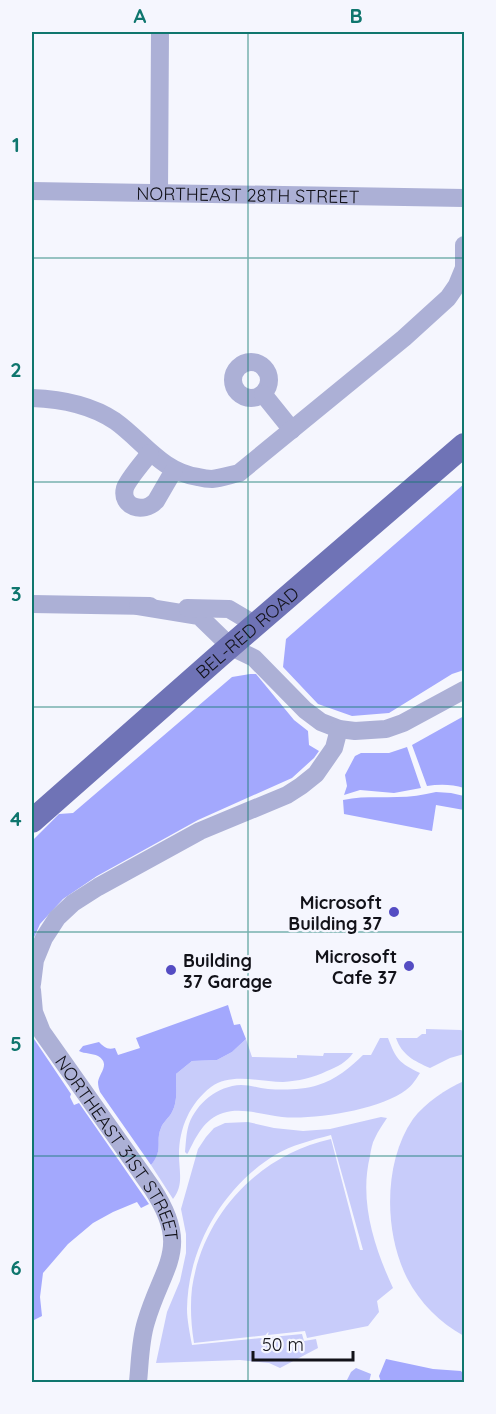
<svg xmlns="http://www.w3.org/2000/svg" width="496" height="1414" font-family="Quicksand,sans-serif">
  <style>
    .green { fill: #c8ccfa }
    .forest { fill: #a3a8fd }
    .water { fill: #b0b6fa }
    .lines { fill: none; stroke-linecap: round; stroke-linejoin: round }
    .minor { stroke: #acb0d6; stroke-width: 18 }
    .major { stroke: #6f73b6; stroke-width: 24 }
    .grid { fill: none; stroke: #0f766e; stroke-width: 1.5; stroke-opacity: 0.55 }
    .poi-dot { fill: #544cc3; stroke: #f5f6fe; stroke-width: 2 }
    .labels { text-anchor: middle; dominant-baseline: central; stroke-width: 4.5; stroke-linejoin: round; paint-order: stroke }
    .street-label { font-size: 18px; fill: #121219; stroke: #f5f6fe }
    .poi-label { font-size: 18px; font-weight: bold; fill: #121219; stroke: #f5f6fe; text-anchor: end }
    .neatline { fill: none; stroke: #0f766e; stroke-width: 2 }
    .grid-label { font-size: 20px; text-anchor: middle; font-weight: bold; fill: #0f766e }
  </style>
  <rect width="100%" height="100%" fill="#f5f6fe"/>
  <g class="green">
    <path d="M426 1029 461 1030 464 1032V1054L450 1058 430 1068C414 1061 402 1055 396 1038H417L422 1034H426Z"/>
    <path d="M380 1038H388C396 1059 399 1063 420 1073 416 1079 412 1086 406 1090 380 1110 313 1120 282 1117 263 1115 242 1107 223 1113 204 1119 196 1137 188 1153L187 1154 185 1152C186 1143 186 1133 189 1124 197 1103 217 1086 241 1085 250 1085 259 1088 268 1089 283 1090 303 1090 318 1085 335 1080 351 1067 363 1055H371Z"/>
    <path d="M246 1039 252 1057 297 1058V1055L323 1056 324 1053H353C347 1062 337 1067 327 1071 313 1078 298 1081 283 1082 260 1082 231 1072 211 1087 190 1103 179 1128 179 1155 179 1171 184 1185 173 1199L151 1165C164 1149 155 1141 161 1128 163 1122 169 1118 172 1112 178 1101 176 1086 176 1074L192 1061 217 1060 232 1052Z"/>
    <path d="M464 1081V1336C440 1323 420 1303 407 1278 384 1233 383 1162 413 1119 425 1103 446 1089 464 1081Z"/>
    <path d="M381 1117 387 1118C383 1124 378 1131 375 1138 372 1143 371 1150 370 1156 359 1201 374 1247 393 1288L377 1301 379 1312 368 1326 307 1338 305 1331 194 1343C191 1324 190 1306 192 1288 203 1214 259 1155 331 1139L360 1250H363L331 1135C312 1140 292 1145 275 1155 223 1187 188 1247 187 1309 187 1320 190 1334 192 1345L302 1334 304 1341 316 1339 318 1348 280 1368 269 1363 240 1360 156 1363 167 1312 180 1281 186 1253V1234L181 1209 198 1149 206 1137 214 1128 225 1123 248 1122 274 1128 303 1131 330 1129Z"/>
  </g>
  <g class="forest">
    <polygon points="464,484 464,670 452,674 389,713 352,716 318,704 283,667 286,639"/>
    <polygon points="250,674 256,674 294,720 308,731 309,745 319,751 314,758 292,778 198,820 97,876 63,899 40,924 32,942 32,841 59,814 73,813 232,677"/>
    <path d="M464 716V788C452 784 439 784 427 786L412 745Z"/>
    <polygon points="407,747 421,788 394,793 360,790 344,795 347,786 345,775 355,756 361,753 389,753"/>
    <path d="M436 792 451 793 464 796V810L436 805 432 831 344 814 343 800C361 796 378 798 397 797 410 797 423 795 436 792Z"/>
    <path d="M228 1005 234 1025 240 1024 246 1039 232 1052 217 1060 192 1061 176 1074C176 1086 178 1101 172 1112 169 1118 163 1122 161 1128 155 1141 164 1150 151 1165L100 1092C99 1089 98 1086 98 1082 99 1073 111 1064 98 1056 92 1053 85 1054 79 1051L83 1046 99 1042C104 1047 107 1050 115 1048L118 1055 140 1048 136 1038Z"/>
    <polygon points="32,1034 34,1039 71,1094 70,1097 74,1105 79,1103 149,1204 141,1208 137,1202 113,1212 93,1223 68,1244 43,1273 40,1297 42,1316 32,1321"/>
    <polygon points="386,1359 433,1369 461,1371 464,1375 464,1382 411,1382 404,1381 403,1382 381,1382 379,1376"/>
  </g>
  <polygon class="water" points="356,1368 371,1374 369,1382 346,1382 351,1372"/>
  <g class="lines">
    <g class="minor">
      <path id="s1" d="M32 191 464 198"/>
      <polyline points="159,192 160,32"/>
      <circle cx="251" cy="380" r="18"/>
      <polyline points="263,394 292,430"/>
      <path d="M32 398C60 399 91 405 115 421 143 441 162 472 198 477 202 478 207 479 212 479 221 478 230 475 239 473L404 338 448 298 457 285 464 268V245"/>
      <path d="M150 453C144 461 128 479 125 488 120 507 143 514 156 501L174 470"/>
      <polyline points="32,604 150,606"/>
      <polyline points="138,606 199,616 231,647 254,658 305,710 321,722 339,729 355,731 386,729 403,723 464,690"/>
      <polyline points="187,608 229,609 256,625"/>
      <polyline points="32,984 35,960 44,938 57,918 73,903 98,887 200,831 287,795 301,786 316,774 334,748 339,729"/>
      <path id="s2" d="M32 990 34 1012 42 1032 152 1188C192 1249 163 1264 146 1322 140 1341 140 1363 138 1382"/>
    </g>
    <path class="major" id="s3" d="M32 821 218 657 464 445"/>
  </g>
  <path class="grid" d="M248 32V1382M32 258H464M32 482H464M32 707H464M32 932H464M32 1156H464"/>
  <g class="poi-dot">
    <circle cx="394" cy="912" r="6"/>
    <circle cx="409" cy="966" r="6"/>
    <circle cx="171" cy="970" r="6"/>
  </g>
  <g class="labels">
    <g class="street-label">
      <text stroke="none"><textPath href="#s1" startOffset="216">NORTHEAST 28TH STREET</textPath></text>
      <text stroke="none"><textPath href="#s3" startOffset="286">BEL-RED ROAD</textPath></text>
      <text stroke="none"><textPath href="#s2" startOffset="183">NORTHEAST 31ST STREET</textPath></text>
    </g>
    <g class="poi-label">
      <text x="382" y="902">Microsoft<tspan x="382" dy="21">Building 37</tspan></text>
      <text x="397" y="956">Microsoft<tspan x="397" dy="21">Cafe 37</tspan></text>
      <text x="183" y="960" text-anchor="start">Building<tspan x="183" dy="21">37 Garage</tspan></text>
    </g>
  </g>
  <rect width="496" height="1414" fill="none" stroke="#f5f6fe" stroke-width="66"/>
  <path d="M253 1351v9h100v-9" fill="none" stroke="#121219" stroke-width="3"/>
  <text x="262" y="1351" font-size="18" fill="#121219" stroke="#f5f6fe" stroke-width="4.5" paint-order="stroke">50 m</text>
  <rect x="33" y="33" width="430" height="1348" class="neatline"/>
  <g class="grid-label">
    <text x="140" y="23">A</text>
    <text x="356" y="23">B</text>
    <text x="16" y="152">1</text>
    <text x="16" y="377">2</text>
    <text x="16" y="601">3</text>
    <text x="16" y="826">4</text>
    <text x="16" y="1051">5</text>
    <text x="16" y="1275">6</text>
  </g>
</svg>
